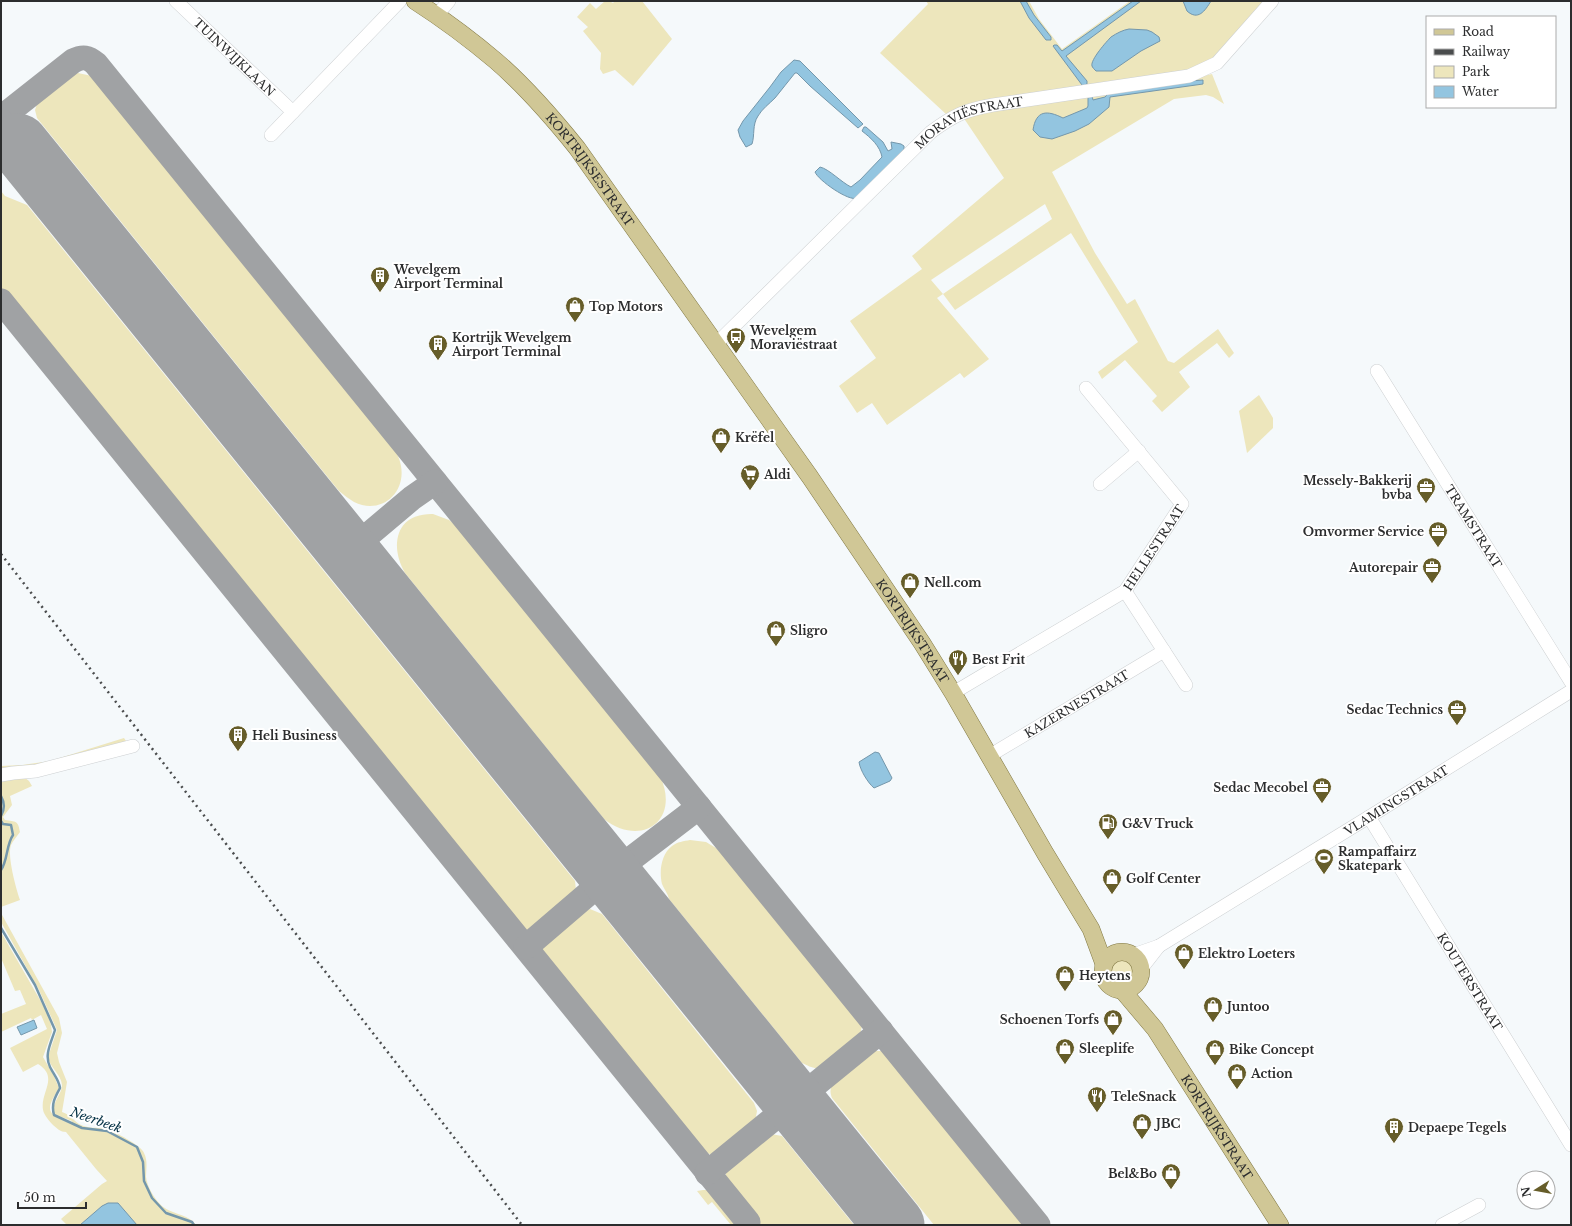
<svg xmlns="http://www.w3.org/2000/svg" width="1572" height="1226" font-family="'Libre Baskerville',serif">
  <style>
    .green { fill: #ede6bc; fill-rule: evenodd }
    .water { fill: #93c5e0; stroke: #7497ab }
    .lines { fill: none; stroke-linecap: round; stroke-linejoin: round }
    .stream { stroke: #7497ab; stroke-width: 2.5 }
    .taxiway { stroke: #a0a2a4; stroke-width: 25 }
    .runway { stroke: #a0a2a4; stroke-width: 61 }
    .minor-casing { stroke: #cdd0d2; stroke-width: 14 }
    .major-casing { stroke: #827944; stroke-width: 18 }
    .minor { stroke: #fff; stroke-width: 13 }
    .major { stroke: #d0c796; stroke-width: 17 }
    .rail { stroke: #4a4c4d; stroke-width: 2.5; stroke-dasharray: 2 4; stroke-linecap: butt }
    .labels { text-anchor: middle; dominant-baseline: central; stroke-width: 4; stroke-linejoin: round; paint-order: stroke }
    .street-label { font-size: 12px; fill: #2c2d2e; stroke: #fff }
    .poi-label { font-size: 12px; font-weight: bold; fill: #2c2d2e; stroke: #fff; text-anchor: start }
    .water-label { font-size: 13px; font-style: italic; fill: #083447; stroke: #fff }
  </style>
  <rect width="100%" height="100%" fill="#f5f9fb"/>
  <g class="green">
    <polygon points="605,1 609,1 613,3 615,1 642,1 672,39 633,86 615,70 603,74 600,69 601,53 583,31 588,27 577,17 590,3 596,9"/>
    <polygon points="926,1 1029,1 1039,19 1062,49 1130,1 1270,1 1204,67 947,115 880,53 928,4"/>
    <path d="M78 73 92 76 101 82 375 421C384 434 399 451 401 466 406 494 380 515 354 502 349 499 344 495 339 491L37 118 35 110 38 101 67 77Z"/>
    <path d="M1212 74 1224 104 1213 97 1206 95 1174 99 1052 172 1095 253 1127 304 1135 299 1168 361 1174 363 1218 329 1234 353 1229 358 1217 343 1179 372 1190 387 1162 412 1152 401 1157 396 1125 360 1102 379 1098 372 1138 342 1071 233 955 310 943 294 937 298 989 359 964 378 960 373 887 425 872 403 857 413 839 386 876 358 850 321 922 269 912 256 1004 178 965 120V115L1190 79ZM1045 204 1052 219 943 294 931 280Z"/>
    <polygon points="1,191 5,196 27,205 575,881 576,890 573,897 530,932 521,931 1,288"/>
    <polygon points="1259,395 1273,418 1273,428 1247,453 1239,411"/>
    <path d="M433 514 449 520 458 527 660 776C681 821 641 848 604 819L405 573C389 545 396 513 433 514Z"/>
    <polygon points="124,738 126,741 124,746 1,772 1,766 22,765 50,761"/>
    <path d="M24 777 29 781 32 786 10 796 12 805 3 817 5 820C16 822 18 820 20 832 17 836 13 841 11 845 7 856 16 888 20 900L1 907V778Z"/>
    <path d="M690 840 706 842 716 848 746 877 859 1019 862 1026 860 1035 823 1067C814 1070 809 1066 802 1063L669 899C668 894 664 889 662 884 659 872 661 854 672 846 677 842 684 841 690 840Z"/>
    <path d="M590 909 602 914 754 1103 757 1111 755 1122C748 1130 721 1153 711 1154 705 1154 701 1151 697 1147L541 955 540 949 544 943 582 913Z"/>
    <path d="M1 913 59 1018 62 1033 57 1053 59 1062 67 1082 62 1112C71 1115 72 1119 79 1124 87 1129 98 1127 106 1129 114 1131 142 1146 144 1153 148 1161 146 1169 146 1177 147 1186 154 1198 160 1204 170 1215 188 1213 196 1225H137L118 1204 102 1206 80 1225H67L61 1219 102 1184 107 1181 96 1169 66 1132C60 1132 58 1129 53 1125 50 1122 46 1117 44 1113 37 1095 61 1078 38 1064L23 1072 10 1048 47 1029 41 1015 32 1020 31 1018 1 1032V1014L26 1004 20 990 15 991 1 958V932L47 1012 51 1025 52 1032 43 1057 54 1076 59 1088C45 1111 46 1113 71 1124L72 1121 56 1115 53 1112C53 1101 62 1094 62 1085 61 1074 50 1068 48 1057L57 1030 39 990 1 922Z"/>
    <circle cx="1122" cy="971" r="13"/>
    <path d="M874 1051H882L889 1054 1028 1225H934L832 1098C830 1093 830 1089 832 1085 836 1076 865 1055 874 1051Z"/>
    <path d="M771 1134 782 1136 854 1225H750L756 1220 727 1184C725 1176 725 1172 730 1165L765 1136Z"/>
    <polygon points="703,1190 710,1190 715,1193 741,1225 731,1225 712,1202 708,1205 697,1191"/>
  </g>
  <g class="water">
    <polygon points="1020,1 1026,1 1034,15 1051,37 1051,40 1046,40 1029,18"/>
    <polygon points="1133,1 1141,1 1066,56 1087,81 1087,84 1082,87 1082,85 1053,46 1054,45 1057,45 1062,51"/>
    <path d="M1183 1H1211C1205 11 1198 21 1187 11Z"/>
    <path d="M1129 29 1147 30 1152 32 1159 37 1160 41 1141 51 1112 71H1096C1095 70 1092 67 1092 66 1090 60 1107 41 1111 37 1117 33 1123 30 1129 29Z"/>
    <path d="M794 60 800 61 863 124 858 128 810 86 797 73H795C788 81 782 90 775 98 769 104 762 109 758 116 752 125 755 135 752 144L746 147 740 137 738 130 743 121 770 87 781 72Z"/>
    <path d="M1203 80V84L1110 97 1109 107 1089 124 1075 131 1052 139 1040 137 1033 130C1036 110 1047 110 1063 118L1087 108 1088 106V97L1092 96 1093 100 1105 97 1108 94 1189 81Z"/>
    <path d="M864 127H866L883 142 888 151 892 149 891 142 901 144 904 146V149L857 198C849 202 818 180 815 172L820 167C829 169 841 182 851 187L860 180 882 157C880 146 871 138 862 131Z"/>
    <path d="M875 752 879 753 892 778 890 781 874 788C868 783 860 770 859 762Z"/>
    <polygon points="34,1020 37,1028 21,1035 17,1027"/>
    <polygon points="108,1203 118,1203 137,1225 80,1225 102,1206"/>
  </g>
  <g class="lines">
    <g class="stream">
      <path d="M1 796C5 803 5 809 1 816"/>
      <path d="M1 821 3 824 11 825 13 835C6 845 8 860 1 870"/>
      <path d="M1 928 35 985 55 1030C51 1043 44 1055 50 1067 54 1075 59 1080 60 1088 55 1097 51 1104 54 1115L82 1128 107 1131 137 1147 143 1162 144 1181 152 1198 166 1213 192 1222 194 1225"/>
    </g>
    <g class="taxiway">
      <path d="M1 118 73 61C83 56 88 57 96 64L1038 1225"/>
      <polyline points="1,121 18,144"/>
      <polyline points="1,301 748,1222"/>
      <polyline points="348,552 412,498 435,482"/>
      <polyline points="526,947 610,875 699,807"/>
      <polyline points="707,1173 881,1031"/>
    </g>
    <polyline class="runway" points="18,144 894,1225"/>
    <defs>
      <g id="minor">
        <path id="s1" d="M176 1 293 112"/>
        <polyline points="437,15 449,1"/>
        <polyline points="271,135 400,1"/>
        <path id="s2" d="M716 344 931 132C954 115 965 110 993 105L1189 76 1217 63 1272 1"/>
        <path id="s3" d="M1377 371 1571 682"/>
        <polyline points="1100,484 1139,451"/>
        <polyline points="1125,591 1186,685"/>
        <path id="s4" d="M953 693 1125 591 1182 504 1086 388"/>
        <path id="s5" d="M989 756 1164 651"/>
        <polyline points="1,775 13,773 36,771 133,746"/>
        <path id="s6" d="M1369 817 1571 1145"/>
        <path id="s7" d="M1133 955 1159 946 1369 817 1571 691"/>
        <polyline points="1141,969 1159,946"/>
        <polyline points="1442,1225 1479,1205"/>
      </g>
      <g id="major">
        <path id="s8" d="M415 1C443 19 470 39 496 61 526 87 552 117 577 148L810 477 922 643 953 693 1045 853 1091 929 1104 964"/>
        <circle cx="1122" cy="971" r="19"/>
        <path id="s9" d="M1122 990 1155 1029 1280 1225"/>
      </g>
    </defs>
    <use href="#minor" class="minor-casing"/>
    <use href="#major" class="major-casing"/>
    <use href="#minor" class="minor"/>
    <use href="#major" class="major"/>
    <polyline class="rail" points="1,554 522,1225"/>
  </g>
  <defs>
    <symbol id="building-pin" viewBox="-11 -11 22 30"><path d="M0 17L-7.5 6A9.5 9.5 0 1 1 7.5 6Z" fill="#665d29" stroke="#fff"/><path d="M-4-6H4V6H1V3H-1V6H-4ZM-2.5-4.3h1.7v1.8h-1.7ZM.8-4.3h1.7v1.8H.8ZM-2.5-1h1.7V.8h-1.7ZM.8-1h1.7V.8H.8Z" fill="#fff"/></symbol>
    <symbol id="shop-pin" viewBox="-11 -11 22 30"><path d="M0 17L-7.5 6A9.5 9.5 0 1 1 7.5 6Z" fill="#665d29" stroke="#fff"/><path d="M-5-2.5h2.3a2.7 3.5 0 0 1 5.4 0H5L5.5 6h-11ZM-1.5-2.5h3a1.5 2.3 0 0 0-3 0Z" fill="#fff"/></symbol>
    <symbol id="bus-pin" viewBox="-11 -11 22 30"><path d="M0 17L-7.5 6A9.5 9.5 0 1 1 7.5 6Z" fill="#665d29" stroke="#fff"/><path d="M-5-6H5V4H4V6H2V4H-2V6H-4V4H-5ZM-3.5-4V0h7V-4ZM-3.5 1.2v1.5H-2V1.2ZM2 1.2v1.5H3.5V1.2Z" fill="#fff"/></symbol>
    <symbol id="supermarket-pin" viewBox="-11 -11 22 30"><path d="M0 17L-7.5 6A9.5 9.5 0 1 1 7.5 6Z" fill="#665d29" stroke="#fff"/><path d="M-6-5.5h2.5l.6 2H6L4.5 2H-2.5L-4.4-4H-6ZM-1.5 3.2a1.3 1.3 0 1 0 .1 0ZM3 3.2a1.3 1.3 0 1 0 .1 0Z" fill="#fff"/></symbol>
    <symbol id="office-pin" viewBox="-11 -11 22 30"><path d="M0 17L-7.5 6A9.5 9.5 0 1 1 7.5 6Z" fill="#665d29" stroke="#fff"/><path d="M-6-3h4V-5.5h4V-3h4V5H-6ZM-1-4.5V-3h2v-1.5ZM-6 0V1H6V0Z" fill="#fff"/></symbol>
    <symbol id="restaurant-pin" viewBox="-11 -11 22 30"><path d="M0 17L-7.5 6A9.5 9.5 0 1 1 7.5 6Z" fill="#665d29" stroke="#fff"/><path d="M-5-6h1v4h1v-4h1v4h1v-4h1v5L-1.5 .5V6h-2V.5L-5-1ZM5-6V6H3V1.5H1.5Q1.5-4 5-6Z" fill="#fff"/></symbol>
    <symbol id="fuel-pin" viewBox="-11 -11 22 30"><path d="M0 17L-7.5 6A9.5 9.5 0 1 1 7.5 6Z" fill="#665d29" stroke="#fff"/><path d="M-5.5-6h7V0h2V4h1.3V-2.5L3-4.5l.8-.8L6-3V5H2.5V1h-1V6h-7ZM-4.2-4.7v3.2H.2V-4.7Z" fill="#fff"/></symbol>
    <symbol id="stadium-pin" viewBox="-11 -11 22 30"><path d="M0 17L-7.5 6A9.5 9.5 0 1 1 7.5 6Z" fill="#665d29" stroke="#fff"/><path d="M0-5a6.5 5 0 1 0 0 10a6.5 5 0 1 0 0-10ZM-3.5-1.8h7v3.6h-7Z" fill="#fff"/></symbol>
  </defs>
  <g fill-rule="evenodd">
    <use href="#building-pin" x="369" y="265" width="22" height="30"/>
    <use href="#shop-pin" x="564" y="295" width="22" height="30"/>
    <use href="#bus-pin" x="725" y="326" width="22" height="30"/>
    <use href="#building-pin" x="427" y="333" width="22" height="30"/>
    <use href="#shop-pin" x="710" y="426" width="22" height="30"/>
    <use href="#supermarket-pin" x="739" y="463" width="22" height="30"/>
    <use href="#office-pin" x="1415" y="476" width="22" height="30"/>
    <use href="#office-pin" x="1427" y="520" width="22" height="30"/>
    <use href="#office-pin" x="1421" y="556" width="22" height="30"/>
    <use href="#shop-pin" x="899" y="571" width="22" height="30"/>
    <use href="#shop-pin" x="765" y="619" width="22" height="30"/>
    <use href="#restaurant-pin" x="947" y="648" width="22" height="30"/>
    <use href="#office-pin" x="1446" y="698" width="22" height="30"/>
    <use href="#building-pin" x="227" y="724" width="22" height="30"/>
    <use href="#office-pin" x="1311" y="776" width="22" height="30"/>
    <use href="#fuel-pin" x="1097" y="812" width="22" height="30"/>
    <use href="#stadium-pin" x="1313" y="847" width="22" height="30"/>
    <use href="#shop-pin" x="1101" y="867" width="22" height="30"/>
    <use href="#shop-pin" x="1173" y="942" width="22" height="30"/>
    <use href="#shop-pin" x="1054" y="964" width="22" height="30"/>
    <use href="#shop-pin" x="1202" y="995" width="22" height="30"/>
    <use href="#shop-pin" x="1102" y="1008" width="22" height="30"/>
    <use href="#shop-pin" x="1054" y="1037" width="22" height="30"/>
    <use href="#shop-pin" x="1204" y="1038" width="22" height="30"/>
    <use href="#shop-pin" x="1226" y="1062" width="22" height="30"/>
    <use href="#restaurant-pin" x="1086" y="1085" width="22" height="30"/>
    <use href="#shop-pin" x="1131" y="1112" width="22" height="30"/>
    <use href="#building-pin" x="1383" y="1116" width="22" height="30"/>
    <use href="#shop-pin" x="1160" y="1162" width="22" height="30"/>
  </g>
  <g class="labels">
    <g class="street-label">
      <text stroke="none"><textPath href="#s1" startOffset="81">TUINWIJKLAAN</textPath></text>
      <text stroke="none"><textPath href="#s2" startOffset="341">MORAVIËSTRAAT</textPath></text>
      <text stroke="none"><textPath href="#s8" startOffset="245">KORTRIJKSESTRAAT</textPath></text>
      <text stroke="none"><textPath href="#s3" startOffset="183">TRAMSTRAAT</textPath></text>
      <text stroke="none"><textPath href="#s4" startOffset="252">HELLESTRAAT</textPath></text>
      <text stroke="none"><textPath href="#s8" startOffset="808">KORTRIJKSTRAAT</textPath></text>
      <text stroke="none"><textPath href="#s5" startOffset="102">KAZERNESTRAAT</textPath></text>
      <text stroke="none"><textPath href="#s7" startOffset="306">VLAMINGSTRAAT</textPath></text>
      <text stroke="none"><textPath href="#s6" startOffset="193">KOUTERSTRAAT</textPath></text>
      <text stroke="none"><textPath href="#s9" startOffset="167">KORTRIJKSTRAAT</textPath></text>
    </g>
    <g class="poi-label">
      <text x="394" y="269">Wevelgem<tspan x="394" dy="14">Airport Terminal</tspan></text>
      <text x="589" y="306">Top Motors</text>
      <text x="750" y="330">Wevelgem<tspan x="750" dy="14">Moraviëstraat</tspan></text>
      <text x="452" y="337">Kortrijk Wevelgem<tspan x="452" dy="14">Airport Terminal</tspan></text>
      <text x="735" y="437">Krëfel</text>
      <text x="764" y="474">Aldi</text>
      <text x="1412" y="480" text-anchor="end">Messely-Bakkerij<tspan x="1412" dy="14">bvba</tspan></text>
      <text x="1424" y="531" text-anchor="end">Omvormer Service</text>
      <text x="1418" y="567" text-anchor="end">Autorepair</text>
      <text x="924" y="582">Nell.com</text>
      <text x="790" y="630">Sligro</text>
      <text x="972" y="659">Best Frit</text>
      <text x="1443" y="709" text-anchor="end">Sedac Technics</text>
      <text x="252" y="735">Heli Business</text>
      <text x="1308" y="787" text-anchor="end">Sedac Mecobel</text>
      <text x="1122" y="823">G&amp;V Truck</text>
      <text x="1338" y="851">Rampaffairz<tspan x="1338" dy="14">Skatepark</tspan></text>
      <text x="1126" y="878">Golf Center</text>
      <text x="1198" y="953">Elektro Loeters</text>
      <text x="1079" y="975">Heytens</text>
      <text x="1227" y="1006">Juntoo</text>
      <text x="1099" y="1019" text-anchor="end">Schoenen Torfs</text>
      <text x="1079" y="1048">Sleeplife</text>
      <text x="1229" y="1049">Bike Concept</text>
      <text x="1251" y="1073">Action</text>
      <text x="1111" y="1096">TeleSnack</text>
      <text x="1156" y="1123">JBC</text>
      <text x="1408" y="1127">Depaepe Tegels</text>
      <text x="1157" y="1173" text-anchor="end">Bel&amp;Bo</text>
    </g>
    <g class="water-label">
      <text transform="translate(96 1120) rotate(19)">Neerbeek</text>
    </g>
  </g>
  <rect width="1572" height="1226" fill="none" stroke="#2c2d2e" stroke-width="4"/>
  <rect x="1426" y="16" width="130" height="92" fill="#ffffff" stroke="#ababab"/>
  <rect x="1434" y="29" width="20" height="6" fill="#d0c796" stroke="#ababab"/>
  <text x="1462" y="36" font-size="12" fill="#2c2d2e">Road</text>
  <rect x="1434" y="49" width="20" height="6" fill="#4a4c4d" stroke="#ababab"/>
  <text x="1462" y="56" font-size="12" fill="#2c2d2e">Railway</text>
  <rect x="1434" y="66" width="20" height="12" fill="#ede6bc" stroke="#ababab"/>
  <text x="1462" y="76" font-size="12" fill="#2c2d2e">Park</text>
  <rect x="1434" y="86" width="20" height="12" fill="#93c5e0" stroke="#ababab"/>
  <text x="1462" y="96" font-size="12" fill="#2c2d2e">Water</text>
  <g transform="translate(1536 1190) rotate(259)"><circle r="19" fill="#ffffff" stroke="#ababab"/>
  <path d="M0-3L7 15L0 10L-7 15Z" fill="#665d29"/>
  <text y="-6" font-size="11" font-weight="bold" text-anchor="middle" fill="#2c2d2e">N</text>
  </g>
  <path d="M18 1202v6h68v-6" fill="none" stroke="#2c2d2e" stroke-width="2"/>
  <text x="24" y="1202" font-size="12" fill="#2c2d2e" stroke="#ffffff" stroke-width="3" paint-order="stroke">50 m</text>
</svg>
